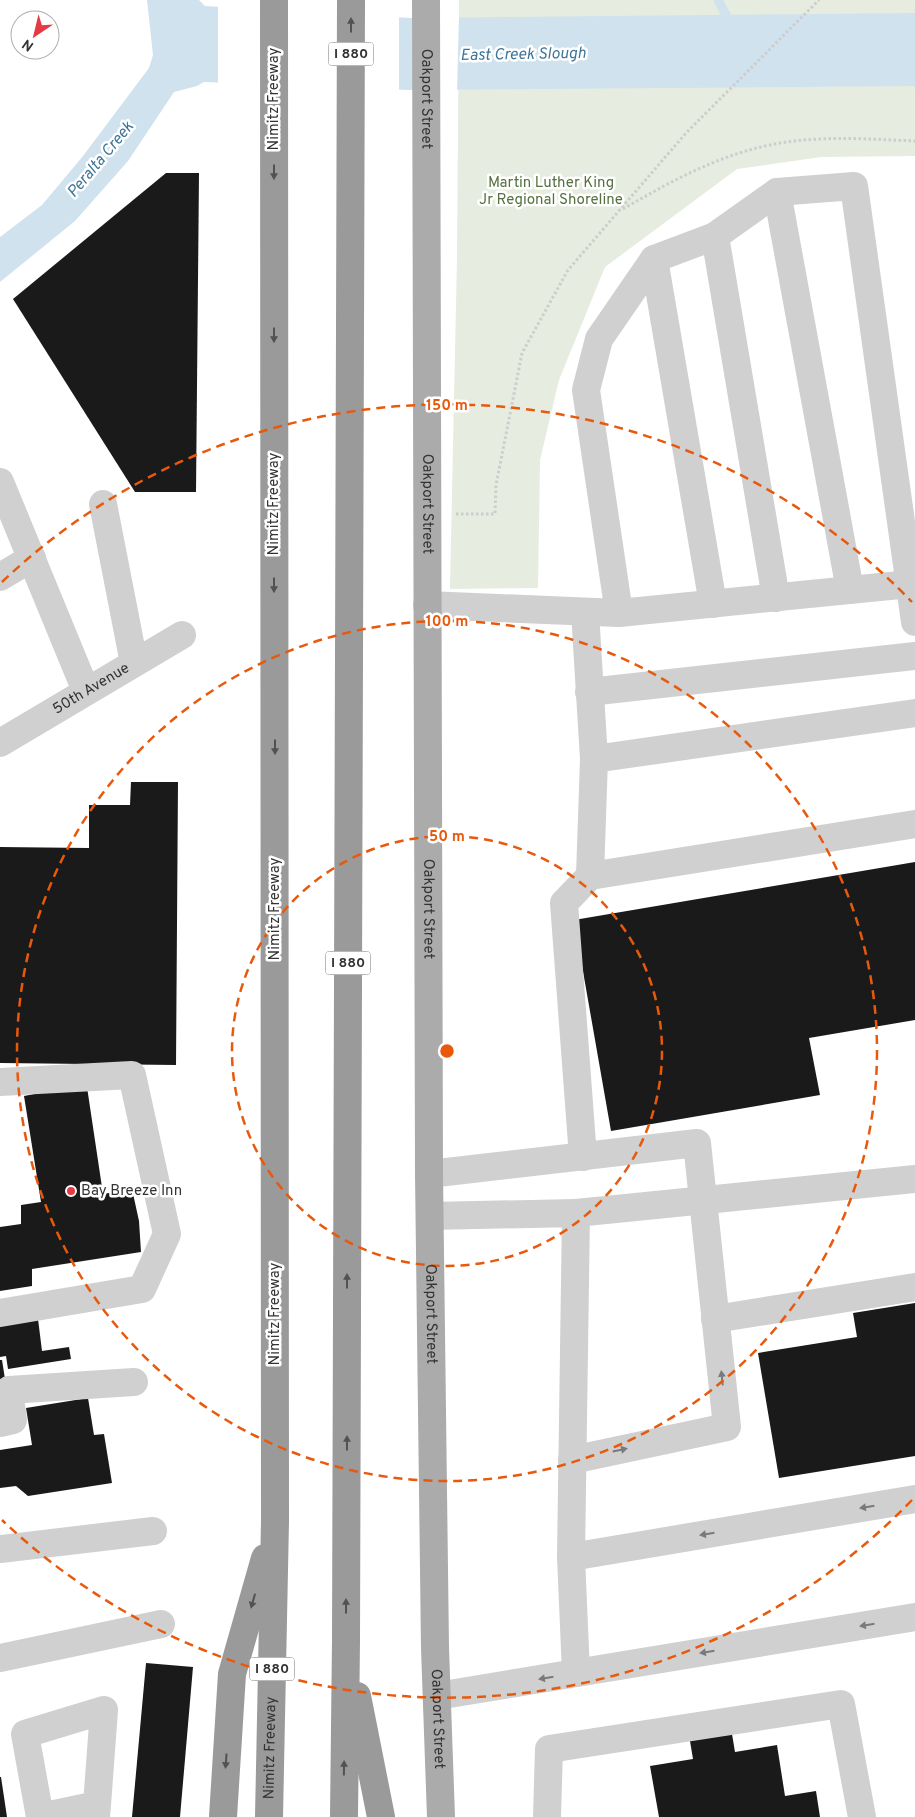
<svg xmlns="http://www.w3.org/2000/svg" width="915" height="1817" font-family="Overpass,sans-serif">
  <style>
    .green { fill: #e6ecdf }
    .water { fill: #cfe2ee }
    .pier { fill: #fff }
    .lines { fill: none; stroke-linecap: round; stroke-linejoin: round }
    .stream { stroke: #cfe2ee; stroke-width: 9 }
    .building { fill: #1a1a1a }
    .path { stroke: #cdcdcd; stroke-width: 3; stroke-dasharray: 2.5 2.5; stroke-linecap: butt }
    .minor { stroke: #d0d0d0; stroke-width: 28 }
    .major { stroke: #ababab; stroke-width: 28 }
    .highway { stroke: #9a9a9a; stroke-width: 28 }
    .oneway { fill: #525252 }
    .oneway2 { fill: #7a7a7a }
    .ring { fill: none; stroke: #e8590c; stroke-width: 2.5; stroke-dasharray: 9 6 }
    .poi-dot { fill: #e63946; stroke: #fff; stroke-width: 2 }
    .labels { text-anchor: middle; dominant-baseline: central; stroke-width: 5; stroke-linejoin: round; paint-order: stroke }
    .shield { fill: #fff; stroke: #707070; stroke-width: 1 }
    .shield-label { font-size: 14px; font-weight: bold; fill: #333 }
    .street-label { font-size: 15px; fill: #333; stroke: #fff }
    .park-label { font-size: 15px; fill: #56703f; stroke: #fff }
    .poi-label { font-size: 15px; fill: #333; stroke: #fff; text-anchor: start }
    .water-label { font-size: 16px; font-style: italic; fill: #3f7597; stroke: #fff }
    .centre { fill: #e8590c; stroke: #fff; stroke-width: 2.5 }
    .ring-label { font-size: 15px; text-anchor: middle; font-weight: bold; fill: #e8590c; stroke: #fff; stroke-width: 5; stroke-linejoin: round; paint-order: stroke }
  </style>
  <rect width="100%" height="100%" fill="#fff"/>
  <polygon class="green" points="459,0 915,0 915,156 821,157 737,169 605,267 559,380 540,460 538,588 450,589 457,258"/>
  <polygon class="water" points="147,0 199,0 205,6 411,18 915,13 915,86 409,90 204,82 197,86 174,92 128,161 75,221 0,282 0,237 42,205 83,156 149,68 153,55"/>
  <g class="pier">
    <polygon points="218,4 399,14 399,93 218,85"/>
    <polygon points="416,15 459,15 457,93 415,93"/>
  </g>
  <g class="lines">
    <polyline class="stream" points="718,0 731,24"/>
  </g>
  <g class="building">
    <polygon points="166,173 199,173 196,492 135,492 13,299"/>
    <polygon points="131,782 178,782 176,1065 0,1063 0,847 89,848 89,805 130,805"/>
    <polygon points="915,862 915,1020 809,1038 820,1095 611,1131 574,920"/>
    <polygon points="87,1087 103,1194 132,1189 139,1221 141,1252 32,1269 32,1286 0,1291 0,1227 21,1224 21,1205 41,1202 24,1096 55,1090"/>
    <polygon points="915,1303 915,1456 779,1478 758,1353 857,1337 853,1313"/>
    <polygon points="38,1319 42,1351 69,1347 71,1359 8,1369 6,1356 0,1357 0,1325"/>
    <polygon points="0,1360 2,1360 5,1379 0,1379"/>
    <polygon points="88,1398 94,1435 104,1434 112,1483 28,1496 16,1486 0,1488 0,1450 32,1445 26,1408"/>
    <polygon points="146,1663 193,1667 180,1817 132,1817"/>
    <polygon points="730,1722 735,1752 777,1745 785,1796 816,1791 820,1817 659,1817 650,1766 693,1759 688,1729"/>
    <polygon points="0,1777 1,1777 7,1817 0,1817"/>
  </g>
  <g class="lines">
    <g class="path">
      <path d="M623 209C670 182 716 156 770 145 817 135 867 139 915 141"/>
      <polyline points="456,514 495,514 496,485 522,353 568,270 686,133 819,0"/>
    </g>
    <g class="minor">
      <polyline points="777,192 850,590"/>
      <polyline points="715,236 776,598"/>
      <polyline points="654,259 713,604"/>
      <polyline points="0,482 86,691"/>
      <polyline points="103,504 134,663"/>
      <polyline points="0,577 32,558"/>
      <polyline points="427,605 619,613 586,390 599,339 654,259 715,236 777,192 854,186 915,622"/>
      <polyline points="585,612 594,759 915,713"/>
      <polyline points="619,613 910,584"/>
      <polyline points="589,692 915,656"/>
      <path id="s1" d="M0 743 182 635"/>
      <polyline points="594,759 590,876 915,824"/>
      <polyline points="0,1082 132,1075 167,1234 142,1289 0,1313"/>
      <polyline points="583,1157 564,903 590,876"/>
      <polyline points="429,1174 697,1143 727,1427 572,1460"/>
      <polyline points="576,1213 915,1179"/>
      <polyline points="430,1216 576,1213 571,1557 576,1673"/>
      <polyline points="715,1319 915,1287"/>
      <polyline points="0,1423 13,1420 9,1390 134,1382"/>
      <polyline points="0,1549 153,1531"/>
      <polyline points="571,1557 915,1499"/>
      <polyline points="0,1658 161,1624"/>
      <polyline points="437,1696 915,1617"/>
      <polyline points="96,1817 97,1805 104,1710 25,1734 40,1817 97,1805"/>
      <polyline points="547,1817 549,1749 841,1704 862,1817"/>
    </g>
    <path class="major" id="s2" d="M426 0 429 1174 435 1648 441 1817"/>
    <g class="highway">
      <polyline points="357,1696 381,1817"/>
      <polyline points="223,1817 232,1674 265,1558"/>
      <path id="s3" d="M269 1817 275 1521 274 0"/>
      <polyline points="344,1817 346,1640 351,0"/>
    </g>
  </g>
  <defs><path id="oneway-solid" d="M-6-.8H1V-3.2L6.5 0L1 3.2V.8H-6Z" transform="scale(1.25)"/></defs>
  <g class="oneway">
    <use href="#oneway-solid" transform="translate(351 25) rotate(-90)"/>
    <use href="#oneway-solid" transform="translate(274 172) rotate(90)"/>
    <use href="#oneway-solid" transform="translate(274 335) rotate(90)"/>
    <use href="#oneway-solid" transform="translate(274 585) rotate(90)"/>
    <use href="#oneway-solid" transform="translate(275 747) rotate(90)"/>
    <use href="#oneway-solid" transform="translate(347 1281) rotate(-90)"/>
    <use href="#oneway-solid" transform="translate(347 1443) rotate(-90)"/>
    <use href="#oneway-solid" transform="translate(253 1601) rotate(106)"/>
    <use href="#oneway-solid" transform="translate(346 1606) rotate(-90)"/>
    <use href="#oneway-solid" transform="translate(226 1761) rotate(94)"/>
    <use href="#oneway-solid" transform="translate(344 1768) rotate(-89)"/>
  </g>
  <g class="oneway2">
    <use href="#oneway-solid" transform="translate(722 1378) rotate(-96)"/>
    <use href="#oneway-solid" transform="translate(620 1450) rotate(-12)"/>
    <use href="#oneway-solid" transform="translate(867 1507) rotate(171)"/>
    <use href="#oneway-solid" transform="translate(707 1534) rotate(171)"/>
    <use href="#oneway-solid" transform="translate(867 1625) rotate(171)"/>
    <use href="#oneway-solid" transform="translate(707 1652) rotate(171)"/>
    <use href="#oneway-solid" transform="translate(546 1678) rotate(171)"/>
  </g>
  <g class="ring">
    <circle cx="447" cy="1051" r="215"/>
    <circle cx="447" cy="1051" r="430"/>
    <path d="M912 1500A646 646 0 0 1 2 1520M2 582A646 646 0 0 1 912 602"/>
  </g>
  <circle class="poi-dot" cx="71" cy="1191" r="5"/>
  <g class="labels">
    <g class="shield">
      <rect x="328.5" y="42.5" width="45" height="23" rx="4"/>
      <rect x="325.5" y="951.5" width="45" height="23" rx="4"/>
      <rect x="249.5" y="1657.5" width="45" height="23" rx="4"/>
    </g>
    <g class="shield-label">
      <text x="351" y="54">I 880</text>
      <text x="348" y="963">I 880</text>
      <text x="272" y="1669">I 880</text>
    </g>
    <g class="street-label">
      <text transform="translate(274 99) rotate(-90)">Nimitz Freeway</text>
      <text stroke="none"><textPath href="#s2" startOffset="99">Oakport Street</textPath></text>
      <text transform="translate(274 504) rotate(-90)">Nimitz Freeway</text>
      <text stroke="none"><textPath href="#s2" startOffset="504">Oakport Street</textPath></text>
      <text stroke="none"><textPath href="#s1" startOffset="106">50th Avenue</textPath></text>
      <text transform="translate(275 909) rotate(-90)">Nimitz Freeway</text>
      <text stroke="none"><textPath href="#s2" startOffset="909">Oakport Street</textPath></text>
      <text transform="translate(275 1314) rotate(-90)">Nimitz Freeway</text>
      <text stroke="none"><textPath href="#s2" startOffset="1314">Oakport Street</textPath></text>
      <text stroke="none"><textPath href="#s2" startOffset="1719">Oakport Street</textPath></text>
      <text stroke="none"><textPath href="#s3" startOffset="69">Nimitz Freeway</textPath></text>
    </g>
    <g class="park-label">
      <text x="551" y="183">Martin Luther King<tspan x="551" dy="17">Jr Regional Shoreline</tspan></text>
    </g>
    <g class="poi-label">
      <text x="81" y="1191">Bay Breeze Inn</text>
    </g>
    <g class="water-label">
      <text transform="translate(523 55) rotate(-1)">East Creek Slough</text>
      <text transform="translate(101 160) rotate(-50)">Peralta Creek</text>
    </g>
  </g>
  <circle cx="447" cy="1051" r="8" class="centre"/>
  <g class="ring-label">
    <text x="447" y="410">150 m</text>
    <text x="447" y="626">100 m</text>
    <text x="447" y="841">50 m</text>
  </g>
  <g transform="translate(35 35) rotate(215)"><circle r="24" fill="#ffffff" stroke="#adadad"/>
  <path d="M0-4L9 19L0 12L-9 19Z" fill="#e63946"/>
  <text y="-8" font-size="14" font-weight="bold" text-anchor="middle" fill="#333333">N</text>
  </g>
</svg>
